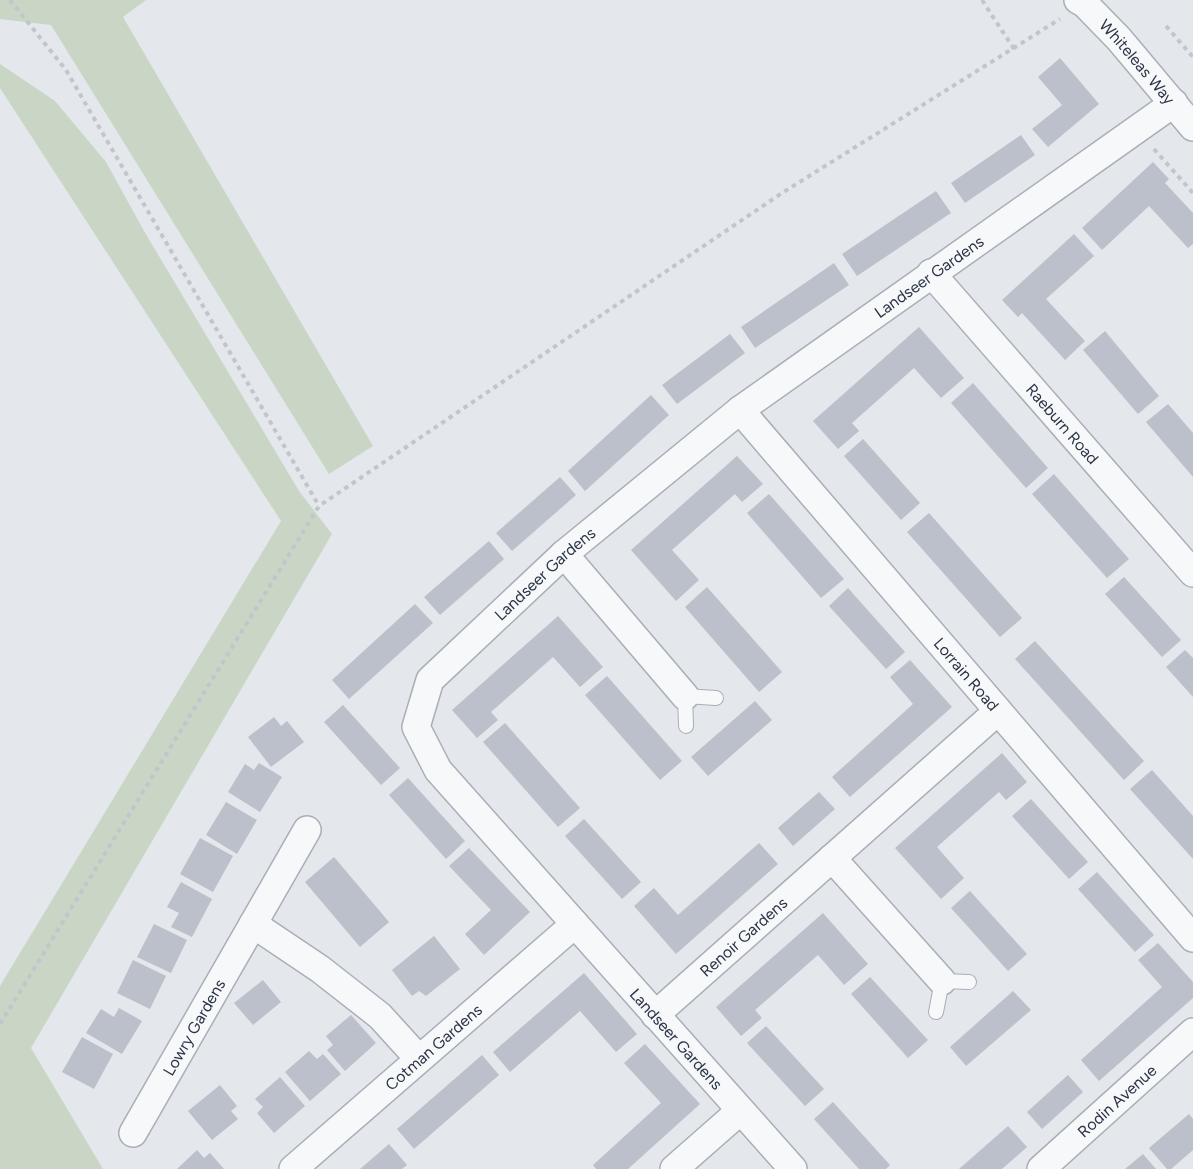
<svg xmlns="http://www.w3.org/2000/svg" width="1193" height="1169" font-family="Figtree,sans-serif">
  <style>
    .green { fill: #c9d6c5 }
    .building { fill: #bbc0ca }
    .lines { fill: none; stroke-linecap: round; stroke-linejoin: round }
    .service-casing { stroke: #a9aeb7; stroke-width: 16 }
    .minor-casing { stroke: #a9aeb7; stroke-width: 30 }
    .path { stroke: #c2c5cb; stroke-width: 4; stroke-dasharray: 4.5 4.5; stroke-linecap: butt }
    .service { stroke: #f7f8fa; stroke-width: 14 }
    .minor { stroke: #f7f8fa; stroke-width: 27 }
    .labels { text-anchor: middle; dominant-baseline: central; stroke-width: 4.5; stroke-linejoin: round; paint-order: stroke }
    .street-label { font-size: 16px; fill: #2b3445; stroke: #f4f6f9 }
  </style>
  <rect width="100%" height="100%" fill="#e4e7ec"/>
  <g class="green">
    <polygon points="0,0 146,0 123,17 373,446 329,474 51,25 0,19"/>
    <polygon points="0,64 55,101 106,162 144,231 299,491 332,534 31,1048 103,1169 0,1169 0,986 281,521 0,88"/>
  </g>
  <g class="building">
    <polygon points="1060,58 1099,104 1048,147 1032,129 1062,105 1038,77"/>
    <polygon points="1021,135 1035,155 965,203 951,183"/>
    <polygon points="1153,162 1169,179 1165,183 1193,213 1193,244 1188,248 1149,206 1102,250 1082,228"/>
    <polygon points="936,191 951,213 857,276 842,254"/>
    <polygon points="1074,234 1094,256 1046,299 1085,341 1065,360 1022,313 1018,317 1002,300"/>
    <polygon points="834,263 849,285 755,348 741,327"/>
    <polygon points="919,327 964,378 941,398 914,368 852,423 859,431 838,449 813,421"/>
    <polygon points="1105,331 1159,396 1138,414 1083,350"/>
    <polygon points="730,334 745,353 677,404 662,385"/>
    <polygon points="973,383 1048,468 1026,488 951,403"/>
    <polygon points="651,395 669,415 585,491 568,471"/>
    <polygon points="1168,404 1193,433 1193,477 1146,422"/>
    <polygon points="863,439 920,503 901,520 844,456"/>
    <polygon points="737,456 763,484 742,502 735,494 672,550 699,580 676,601 631,550"/>
    <polygon points="1054,474 1129,559 1107,578 1032,494"/>
    <polygon points="560,477 576,495 512,551 496,533"/>
    <polygon points="769,494 844,579 821,598 747,513"/>
    <polygon points="929,513 1022,618 1000,637 907,532"/>
    <polygon points="489,541 504,559 440,615 424,597"/>
    <polygon points="1124,577 1181,640 1162,657 1105,594"/>
    <polygon points="707,587 782,672 759,692 685,607"/>
    <polygon points="848,588 905,652 886,669 829,606"/>
    <polygon points="415,604 433,623 349,699 332,680"/>
    <polygon points="558,616 603,667 580,687 553,657 491,712 498,720 477,738 452,710"/>
    <polygon points="1035,641 1144,761 1124,780 1015,659"/>
    <polygon points="1185,650 1193,658 1193,697 1166,667"/>
    <polygon points="910,660 952,707 850,797 832,777 913,704 890,677"/>
    <polygon points="607,676 682,761 660,780 585,695"/>
    <polygon points="755,701 772,720 708,776 691,757"/>
    <polygon points="343,705 400,768 381,785 324,722"/>
    <polygon points="274,717 281,726 287,721 304,742 271,767 248,737"/>
    <polygon points="505,723 580,808 558,827 483,742"/>
    <polygon points="1002,753 1027,782 1006,800 999,792 937,847 964,878 941,899 895,848"/>
    <polygon points="259,763 282,777 260,812 228,792 245,764 254,770"/>
    <polygon points="1152,770 1193,816 1193,859 1130,789"/>
    <polygon points="408,778 465,841 446,859 389,795"/>
    <polygon points="819,792 835,809 793,846 778,828"/>
    <polygon points="1031,799 1088,862 1069,879 1012,816"/>
    <polygon points="226,802 257,820 237,854 206,835"/>
    <polygon points="584,819 641,882 622,899 565,836"/>
    <polygon points="200,838 233,856 213,892 180,874"/>
    <polygon points="759,843 778,864 676,954 634,906 654,888 678,915"/>
    <polygon points="469,848 530,912 484,955 465,934 491,910 449,866"/>
    <polygon points="334,857 389,922 360,947 305,882"/>
    <polygon points="1097,872 1154,935 1135,952 1078,889"/>
    <polygon points="181,882 212,899 192,937 171,927 179,913 167,907"/>
    <polygon points="970,891 1027,954 1008,971 951,908"/>
    <polygon points="823,913 868,964 844,985 818,955 755,1010 762,1018 741,1036 716,1007"/>
    <polygon points="154,924 187,940 171,973 137,957"/>
    <polygon points="434,936 460,969 426,996 419,991 412,996 392,970"/>
    <polygon points="1158,943 1193,982 1193,998 1099,1081 1081,1060 1162,987 1138,960"/>
    <polygon points="133,960 166,976 150,1009 117,993"/>
    <polygon points="584,973 637,1034 616,1052 580,1011 510,1072 493,1052"/>
    <polygon points="870,977 928,1040 908,1058 851,994"/>
    <polygon points="263,980 281,1002 253,1025 234,1003"/>
    <polygon points="1013,991 1031,1010 966,1066 950,1047"/>
    <polygon points="119,1008 142,1021 122,1054 86,1033 101,1009 114,1017"/>
    <polygon points="351,1015 376,1043 345,1071 327,1050 333,1045 326,1036"/>
    <polygon points="766,1026 824,1089 805,1106 747,1043"/>
    <polygon points="82,1037 113,1054 94,1089 62,1072"/>
    <polygon points="645,1044 700,1104 628,1169 596,1169 593,1165 661,1103 624,1063"/>
    <polygon points="309,1051 317,1059 323,1054 341,1074 310,1101 285,1072"/>
    <polygon points="482,1055 499,1075 414,1149 397,1129"/>
    <polygon points="1068,1075 1083,1092 1042,1129 1027,1112"/>
    <polygon points="280,1077 305,1106 274,1133 257,1113 263,1107 255,1099"/>
    <polygon points="220,1085 237,1106 231,1111 238,1119 212,1140 188,1111"/>
    <polygon points="833,1102 890,1165 886,1169 859,1169 814,1119"/>
    <polygon points="1189,1114 1193,1119 1193,1150 1171,1169 1167,1169 1149,1148"/>
    <polygon points="1008,1126 1027,1147 1002,1169 959,1169"/>
    <polygon points="389,1144 407,1165 402,1169 360,1169"/>
    <polygon points="197,1150 204,1158 210,1153 224,1169 177,1169"/>
    <polygon points="1143,1154 1156,1169 1125,1169"/>
  </g>
  <g class="lines">
    <defs>
      <g id="service">
        <polyline points="686,726 685,696 716,698"/>
        <polyline points="936,1012 942,981 969,982"/>
      </g>
      <g id="minor">
        <path id="s1" d="M1078 0 1085 4 1119 39 1193 127"/>
        <path id="s2" d="M931 273 1193 573"/>
        <path id="s3" d="M740 410 1193 938"/>
        <polyline points="564,554 685,696"/>
        <polyline points="832,858 942,981"/>
        <polyline points="253,924 320,969 380,1016 419,1059"/>
        <path id="s4" d="M655 1015 998 711"/>
        <path id="s5" d="M133 1133 307 830"/>
        <path id="s6" d="M293 1169 575 924"/>
        <polyline points="674,1169 740,1111"/>
        <path id="s7" d="M793 1169 438 770 416 727 430 680 564 554 740 410 1174 103"/>
        <path id="s8" d="M1041 1169 1193 1032"/>
      </g>
    </defs>
    <use href="#service" class="service-casing"/>
    <use href="#minor" class="minor-casing"/>
    <g class="path">
      <polyline points="10,0 66,70 319,506"/>
      <polyline points="982,0 1014,49"/>
      <polyline points="1166,26 1193,57"/>
      <polyline points="1154,149 1193,193"/>
      <polyline points="0,1024 319,506 782,193 1060,19"/>
    </g>
    <use href="#service" class="service"/>
    <use href="#minor" class="minor"/>
  </g>
  <g class="labels">
    <g class="street-label">
      <text stroke="none"><textPath href="#s1" startOffset="86">Whiteleas Way</textPath></text>
      <text stroke="none"><textPath href="#s7" startOffset="1274">Landseer Gardens</textPath></text>
      <text stroke="none"><textPath href="#s2" startOffset="200">Raeburn Road</textPath></text>
      <text stroke="none"><textPath href="#s7" startOffset="788">Landseer Gardens</textPath></text>
      <text stroke="none"><textPath href="#s3" startOffset="348">Lorrain Road</textPath></text>
      <text stroke="none"><textPath href="#s4" startOffset="118">Renoir Gardens</textPath></text>
      <text stroke="none"><textPath href="#s5" startOffset="122">Lowry Gardens</textPath></text>
      <text transform="translate(676 1039) rotate(48)">Landseer Gardens</text>
      <text stroke="none"><textPath href="#s6" startOffset="186">Cotman Gardens</textPath></text>
      <text stroke="none"><textPath href="#s8" startOffset="102">Rodin Avenue</textPath></text>
    </g>
  </g>
</svg>
